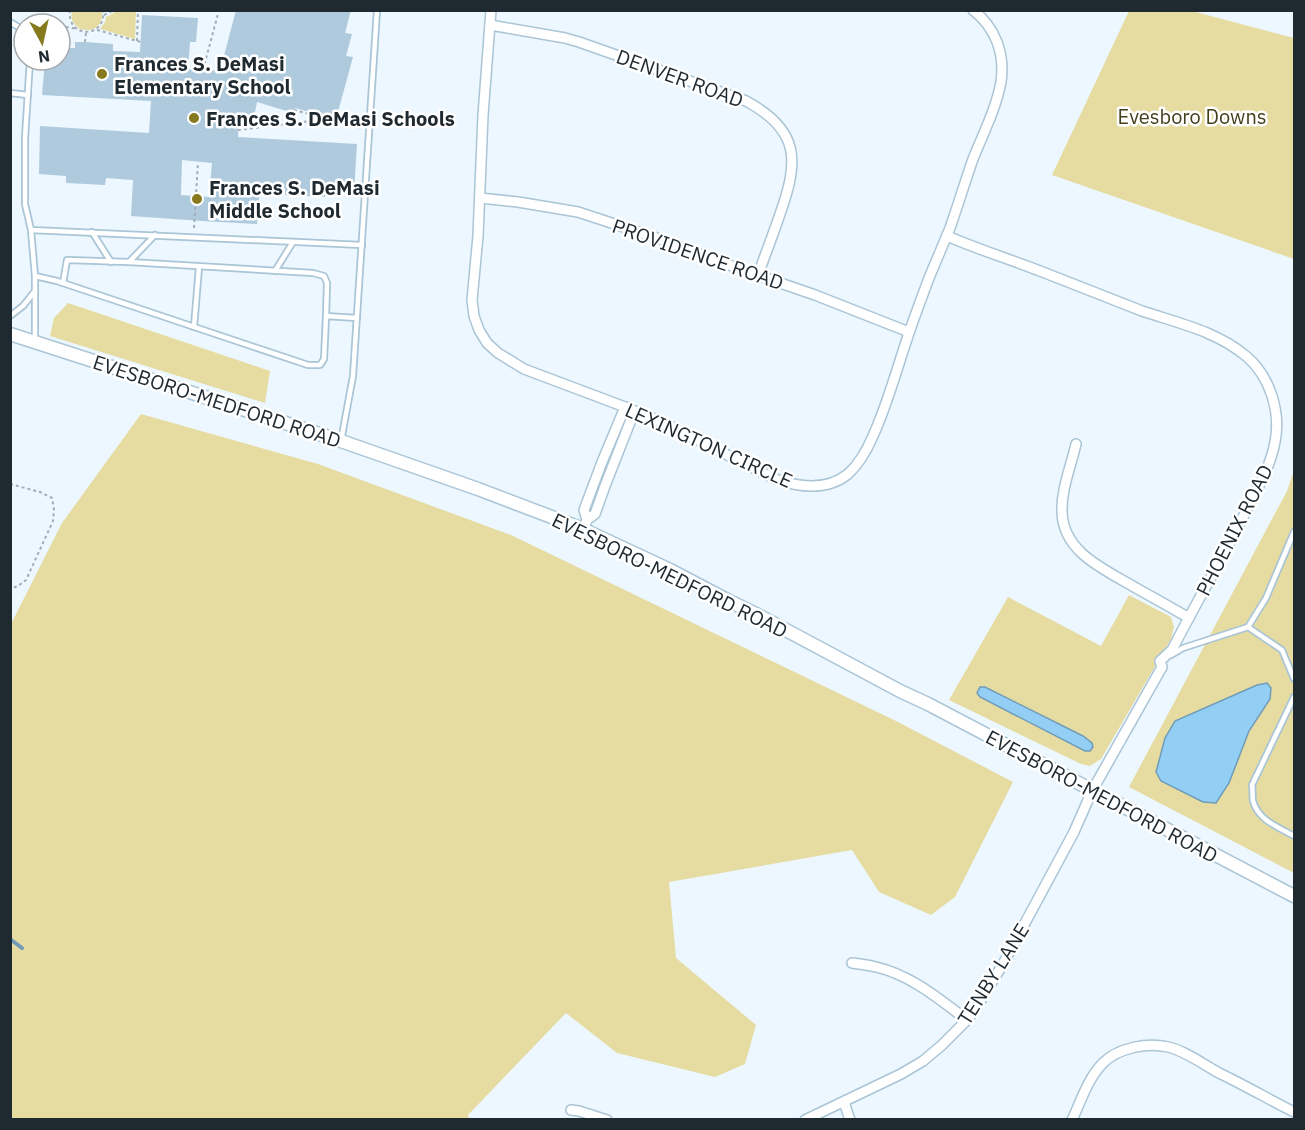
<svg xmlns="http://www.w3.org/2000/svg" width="1305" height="1130" font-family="'IBM Plex Sans',sans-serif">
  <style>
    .green { fill: #e6dca1 }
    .water { fill: #93cef4; stroke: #709cb9; stroke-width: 1.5 }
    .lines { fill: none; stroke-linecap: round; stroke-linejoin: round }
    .stream { stroke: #709cb9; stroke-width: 4 }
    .building { fill: #afcadc; fill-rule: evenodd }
    .service-casing { stroke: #aac5d6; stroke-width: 8 }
    .minor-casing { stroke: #aac5d6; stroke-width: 12 }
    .tertiary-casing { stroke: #aac5d6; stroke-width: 15 }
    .path { stroke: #a2adb5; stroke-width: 2; stroke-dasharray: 3 3; stroke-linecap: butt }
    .service { stroke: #fff; stroke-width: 4.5 }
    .minor { stroke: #fff; stroke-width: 9 }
    .tertiary { stroke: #fff; stroke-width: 12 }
    .poi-dot { fill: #87791e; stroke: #fff; stroke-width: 2 }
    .labels { text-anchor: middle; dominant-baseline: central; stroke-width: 5; stroke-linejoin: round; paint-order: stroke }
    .poi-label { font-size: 20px; font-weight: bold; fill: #1f2930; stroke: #fff; text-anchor: start }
    .street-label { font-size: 20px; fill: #1f2930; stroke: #fff }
    .park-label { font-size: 20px; fill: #433e1b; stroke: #fff }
  </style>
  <rect width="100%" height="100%" fill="#ecf7ff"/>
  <g class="green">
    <path d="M72 10 102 11C104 25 94 33 80 29 73 24 70 19 72 10Z"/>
    <polygon points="119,10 136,11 135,39 100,29 105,22 106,17"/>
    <polygon points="1129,11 1192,11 1294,38 1294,259 1052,175"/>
    <polygon points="68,303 270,371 265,403 50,336 54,318"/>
    <polygon points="141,414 318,464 511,535 898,722 1013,782 955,897 931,915 879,892 852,850 669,882 676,958 756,1025 745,1064 715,1077 617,1053 566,1013 468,1115 469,1119 11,1119 11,624 62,523"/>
    <polygon points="1294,470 1294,873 1129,787 1287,491"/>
    <polygon points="1129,595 1171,617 1174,627 1171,639 1101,759 1090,766 1081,764 949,700 1008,597 1101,646"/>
  </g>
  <g class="water">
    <polygon points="1267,683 1271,688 1270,699 1249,731 1229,783 1216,803 1203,802 1161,781 1156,772 1165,738 1175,721 1257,685"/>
    <polygon points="980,687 985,687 1083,736 1092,743 1093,747 1090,751 1085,751 980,697 977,693"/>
  </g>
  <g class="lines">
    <polyline class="stream" points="10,939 22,948"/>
  </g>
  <path class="building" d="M236 10H351L345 33 352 34 346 56 353 57 336 119 295 108 293 113 257 102 255 112 249 116 239 115 238 137 357 144 354 192 325 191V197L285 195V188L260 187 257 224 202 221 131 216 133 180 106 178 105 185 66 183V176L39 174 40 126 149 133 151 101 42 95 45 60H60V48H75V42H85L113 44V51L140 52 142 15 198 18 196 42H190L188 69 220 71ZM182 160 212 163 209 197 181 195Z"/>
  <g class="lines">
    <defs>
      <g id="service">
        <polyline points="10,22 20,28 24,34"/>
        <polyline points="30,60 25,138 25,204 31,230 35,276 35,341"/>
        <polyline points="10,93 28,95"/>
        <polyline points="31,230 362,245"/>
        <polyline points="92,232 111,262"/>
        <polyline points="129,262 155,235"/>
        <polyline points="275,271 293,242"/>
        <polyline points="35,276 57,281 308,365 320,365 324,359 326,316 357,318"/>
        <polyline points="63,283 67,260 129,262 313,273 324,276 327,283 326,316"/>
        <polyline points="10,316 23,306 35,291"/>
        <polyline points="194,327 199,267"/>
        <polyline points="341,441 353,376 377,10"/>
        <polyline points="1248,627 1282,650 1294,679"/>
        <polyline points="1171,655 1183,648 1248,627 1266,598 1294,532"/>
        <path d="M1294 697 1252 785C1253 790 1252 796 1253 801 1258 820 1278 827 1294 836"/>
      </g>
      <g id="minor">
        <path d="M491 10 483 115 478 236 472 300 474 316 479 330 487 343 498 353 524 369 625 407 664 423 775 479C798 487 827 491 848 474 859 464 867 450 873 436 888 403 897 368 909 333 915 315 922 297 929 278 936 261 943 245 950 228 958 205 965 182 973 159 983 134 996 109 1001 82 1005 54 996 28 973 10"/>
        <path d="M490 25 565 38 579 42 746 101C800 130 799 161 780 214 773 235 765 255 758 275"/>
        <polyline points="480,198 518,202 578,212 657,238 737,268 815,295 909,332"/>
        <path d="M1076 444C1071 466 1061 490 1062 512 1063 553 1106 570 1136 588 1154 598 1172 608 1189 618"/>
        <polyline points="587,520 584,510 602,462 625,407"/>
        <polyline points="583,530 587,520 595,514 605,486 634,412"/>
        <path d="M852 963C860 964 868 965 876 967 911 975 939 999 967 1020"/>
        <polyline points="844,1102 850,1120"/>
        <polyline points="571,1110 579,1111 607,1120"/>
        <path d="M805 1120 901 1074 923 1061 942 1045 967 1020 976 1008 1003 964 1074 832 1092 791 1162 667 1160 661 1172 650C1195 605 1220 562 1243 517 1255 493 1270 469 1275 442 1281 412 1270 376 1246 356 1216 331 1178 323 1142 311 1108 298 1074 284 1040 271 1009 259 977 249 947 236"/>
        <path d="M1072 1120C1081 1101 1088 1078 1103 1063 1118 1048 1147 1042 1168 1047 1186 1051 1204 1065 1221 1074 1246 1086 1270 1100 1294 1112"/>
      </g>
      <polyline id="tertiary" points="10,334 341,441 478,489 578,527 670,570 729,601 758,615 900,691 928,704 1294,896"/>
    </defs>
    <use href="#service" class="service-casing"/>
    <use href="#minor" class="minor-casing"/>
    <use href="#tertiary" class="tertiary-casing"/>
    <g class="path">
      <path d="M70 10C66 39 107 39 103 10"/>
      <polyline points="104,15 114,10"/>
      <polyline points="38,24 42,23 52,24"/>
      <polyline points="60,26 77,29"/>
      <polyline points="97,30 141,42"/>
      <polyline points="137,41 138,10"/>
      <polyline points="85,42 86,32"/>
      <polyline points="203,70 219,10"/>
      <polyline points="294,110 361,128"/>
      <polyline points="238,130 327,119"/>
      <polyline points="194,228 198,162"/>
      <polyline points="10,484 40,492 52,498 54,509 53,521 26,580 18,586 10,589"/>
    </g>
    <use href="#service" class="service"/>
    <use href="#minor" class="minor"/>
    <use href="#tertiary" class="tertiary"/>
  </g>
  <g class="poi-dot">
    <circle cx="102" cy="74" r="6"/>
    <circle cx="194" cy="118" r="6"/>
    <circle cx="197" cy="199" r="6"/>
  </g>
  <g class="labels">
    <g class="poi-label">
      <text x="114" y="63">Frances S. DeMasi<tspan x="114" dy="23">Elementary School</tspan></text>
      <text x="206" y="118">Frances S. DeMasi Schools</text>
      <text x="209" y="187">Frances S. DeMasi<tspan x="209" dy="23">Middle School</tspan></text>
    </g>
    <g class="street-label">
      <text transform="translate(680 78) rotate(20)">DENVER ROAD</text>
      <text transform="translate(698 254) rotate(19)">PROVIDENCE ROAD</text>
      <text transform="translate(217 401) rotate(18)">EVESBORO-MEDFORD ROAD</text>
      <text transform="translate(709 445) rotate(24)">LEXINGTON CIRCLE</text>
      <text transform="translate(1234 530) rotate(-63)">PHOENIX ROAD</text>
      <text transform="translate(670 575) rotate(26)">EVESBORO-MEDFORD ROAD</text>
      <text transform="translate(1102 796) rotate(28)">EVESBORO-MEDFORD ROAD</text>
      <text transform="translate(993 974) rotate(-58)">TENBY LANE</text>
    </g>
    <g class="park-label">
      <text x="1192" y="116">Evesboro Downs</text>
    </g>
  </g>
  <rect width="1305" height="1130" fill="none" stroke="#1f2930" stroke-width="24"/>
  <g transform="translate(42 42) rotate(172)"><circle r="28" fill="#ffffff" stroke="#a5a9ac" stroke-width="1.5"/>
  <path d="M0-4.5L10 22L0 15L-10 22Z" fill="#87791e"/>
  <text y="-9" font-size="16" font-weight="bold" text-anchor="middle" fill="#1f2930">N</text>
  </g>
</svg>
